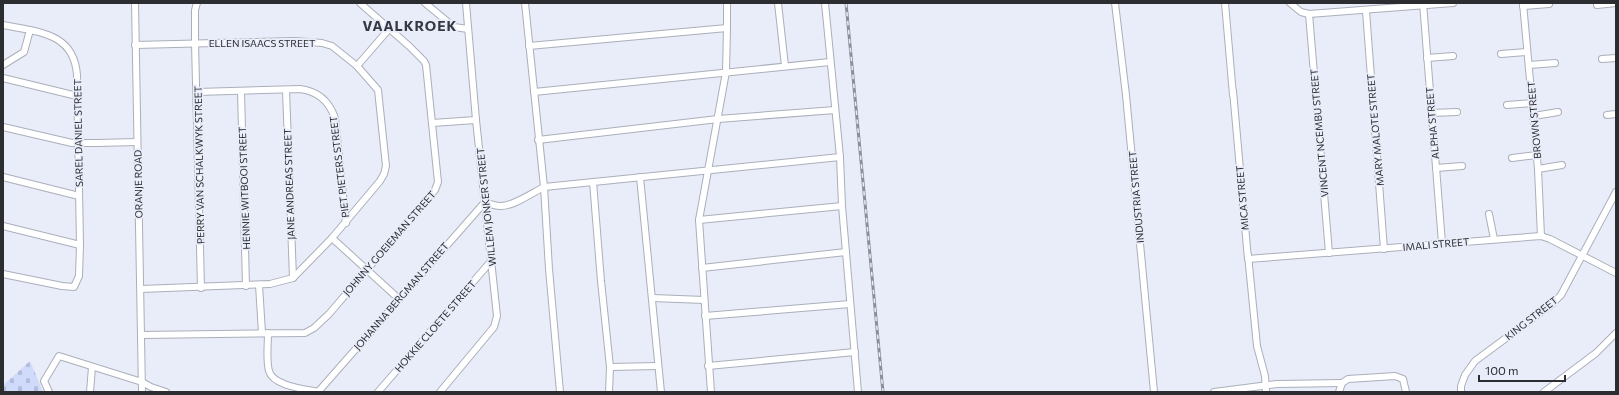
<svg xmlns="http://www.w3.org/2000/svg" width="1619" height="395" font-family="Commissioner,sans-serif">
  <style>
    .cemetery { fill: url(#cemetery-stones) }
    .lines { fill: none; stroke-linecap: round; stroke-linejoin: round }
    .minor-casing { stroke: #abafba; stroke-width: 8 }
    .minor { stroke: #fff; stroke-width: 6 }
    .rail-casing { stroke: #8b8e96; stroke-width: 3 }
    .rail { stroke: #e9edf9; stroke-width: 1.5; stroke-dasharray: 4.5; stroke-linecap: butt }
    .labels { text-anchor: middle; dominant-baseline: central; stroke-width: 3.5; stroke-linejoin: round; paint-order: stroke }
    .street-label { font-size: 10px; fill: #2b2d31; stroke: #e9edf9 }
    .district-label { font-size: 14px; font-weight: bold; letter-spacing: 1px; fill: #363942; stroke: #e9edf9 }
  </style>
  <defs>
    <pattern id="cemetery-stones" width="16" height="16" patternUnits="userSpaceOnUse"><rect width="16" height="16" fill="#d0dbfb"/><path d="M2 7V4a2 2 0 0 1 4 0v3zM10 15v-3a2 2 0 0 1 4 0v3z" fill="#b3bcd8"/></pattern>
  </defs>
  <rect width="100%" height="100%" fill="#e9edf9"/>
  <polygon class="cemetery" points="30,361 43,392 3,392 3,385"/>
  <g class="lines">
    <defs>
      <g id="minor">
        <polyline points="135,3 142,392"/>
        <polyline points="197,3 195,10 195,43 201,288"/>
        <polyline points="425,3 454,27 468,29"/>
        <polyline points="525,3 544,187 549,269 560,392"/>
        <polyline points="778,3 785,66"/>
        <polyline points="1115,3 1126,95 1154,392"/>
        <polyline points="1225,3 1233,95"/>
        <polyline points="1290,3 1301,12 1309,14 1453,3"/>
        <polyline points="1423,3 1442,243"/>
        <polyline points="1523,3 1538,169 1541,236"/>
        <polyline points="1597,5 1616,3"/>
        <polyline points="1523,6 1549,4"/>
        <polyline points="1366,11 1384,249"/>
        <polyline points="1309,14 1329,253"/>
        <path d="M3 25C37 32 74 32 77 75L80 245 79 276 74 287 62 286 3 274"/>
        <polyline points="135,45 295,41 322,43 332,46 357,66 378,90 386,166 384,174 380,181 332,238 293,278 270,284 141,289"/>
        <polyline points="529,46 727,28"/>
        <polyline points="1501,54 1527,52"/>
        <polyline points="1427,58 1453,56"/>
        <polyline points="1602,59 1616,58"/>
        <polyline points="3,65 24,52 30,30"/>
        <polyline points="1529,65 1555,63"/>
        <polyline points="357,66 389,29"/>
        <polyline points="3,78 77,96"/>
        <polyline points="286,90 293,278"/>
        <polyline points="241,91 246,286"/>
        <polyline points="1233,91 1248,259 1541,236 1550,239 1616,273"/>
        <path d="M197 92 300 89C317 91 329 101 335 118L346 223"/>
        <polyline points="534,92 830,62"/>
        <polyline points="1507,105 1532,103"/>
        <polyline points="1431,113 1457,112"/>
        <polyline points="1607,115 1616,114"/>
        <polyline points="1534,116 1558,112"/>
        <polyline points="432,123 476,120"/>
        <polyline points="3,127 72,143 97,143 137,142"/>
        <polyline points="538,140 718,119 835,110"/>
        <polyline points="840,157 842,206 858,392"/>
        <polyline points="1512,158 1537,155"/>
        <polyline points="1436,168 1462,166"/>
        <polyline points="1538,169 1562,165"/>
        <polyline points="3,177 79,196"/>
        <polyline points="640,177 661,392"/>
        <polyline points="593,182 601,281 610,367 658,366"/>
        <polyline points="1489,214 1494,239"/>
        <polyline points="699,220 842,206"/>
        <polyline points="3,226 80,245"/>
        <polyline points="332,238 399,299"/>
        <polyline points="1248,255 1257,346 1265,376 1266,392"/>
        <polyline points="702,268 846,252"/>
        <polyline points="259,285 262,333"/>
        <polyline points="653,298 704,300"/>
        <polyline points="705,316 850,304"/>
        <path d="M268 333C268 345 266 360 269 371 273 386 305 389 319 392"/>
        <polyline points="141,335 305,333 314,328 329,314 435,190 438,182 426,65 424,61 409,46 360,3"/>
        <polyline points="708,366 855,352"/>
        <polyline points="49,392 44,381 59,356 142,382 151,387 166,392"/>
        <polyline points="90,392 92,367"/>
        <path d="M318 392 485 202C490 204 495 206 500 206 512 207 532 193 544 187L840 157 825 3"/>
        <polyline points="378,392 492,260"/>
        <polyline points="440,392 494,327 497,316 476,120 466,3"/>
        <polyline points="609,392 610,367"/>
        <polyline points="711,392 699,220 726,72 727,28 727,3"/>
        <polyline points="1214,392 1277,384 1342,383"/>
        <polyline points="1339,392 1342,383 1348,379 1395,376 1403,379 1406,392"/>
        <polyline points="1461,392 1461,386 1465,375 1475,361 1552,304 1561,295 1616,192"/>
        <polyline points="1544,392 1596,353 1616,333"/>
      </g>
    </defs>
    <use href="#minor" class="minor-casing"/>
    <use href="#minor" class="minor"/>
    <defs>
      <polyline id="rail" points="846,3 883,392"/>
    </defs>
    <use href="#rail" class="rail-casing"/>
    <use href="#rail" class="rail"/>
  </g>
  <g class="labels">
    <g class="street-label">
      <text x="262" y="43">ELLEN ISAACS STREET</text>
      <text transform="translate(1534 120) rotate(-95)">BROWN STREET</text>
      <text transform="translate(1432 123) rotate(-95)">ALPHA STREET</text>
      <text transform="translate(1375 130) rotate(-95)">MARY MALOTE STREET</text>
      <text transform="translate(78 133) rotate(-91)">SAREL DANIEL STREET</text>
      <text transform="translate(1319 133) rotate(-95)">VINCENT NCEMBU STREET</text>
      <text transform="translate(199 165) rotate(-91)">PERRY VAN SCHALKWYK STREET</text>
      <text transform="translate(339 167) rotate(-97)">PIET PIETERS STREET</text>
      <text transform="translate(138 184) rotate(-91)">ORANJE ROAD</text>
      <text transform="translate(289 184) rotate(-92)">JANE ANDREAS STREET</text>
      <text transform="translate(244 188) rotate(-92)">HENNIE WITBOOI STREET</text>
      <text transform="translate(1136 197) rotate(-95)">INDUSTRIA STREET</text>
      <text transform="translate(1242 198) rotate(-95)">MICA STREET</text>
      <text transform="translate(486 207) rotate(-96)">WILLEM JONKER STREET</text>
      <text transform="translate(389 243) rotate(-49)">JOHNNY GOEIEMAN STREET</text>
      <text transform="translate(1436 244) rotate(-5)">IMALI STREET</text>
      <text transform="translate(401 296) rotate(-49)">JOHANNA BERGMAN STREET</text>
      <text transform="translate(1531 318) rotate(-38)">KING STREET</text>
      <text transform="translate(435 326) rotate(-49)">HOKKIE CLOETE STREET</text>
    </g>
    <g class="district-label">
      <text x="410" y="25">VAALKROEK</text>
    </g>
  </g>
  <rect width="1619" height="395" fill="none" stroke="#2b2d31" stroke-width="8"/>
  <path d="M1479 375v6h86v-6" fill="none" stroke="#2b2d31" stroke-width="2"/>
  <text x="1485" y="375" font-size="12" fill="#2b2d31" stroke="#e9edf9" stroke-width="3" paint-order="stroke">100 m</text>
</svg>
